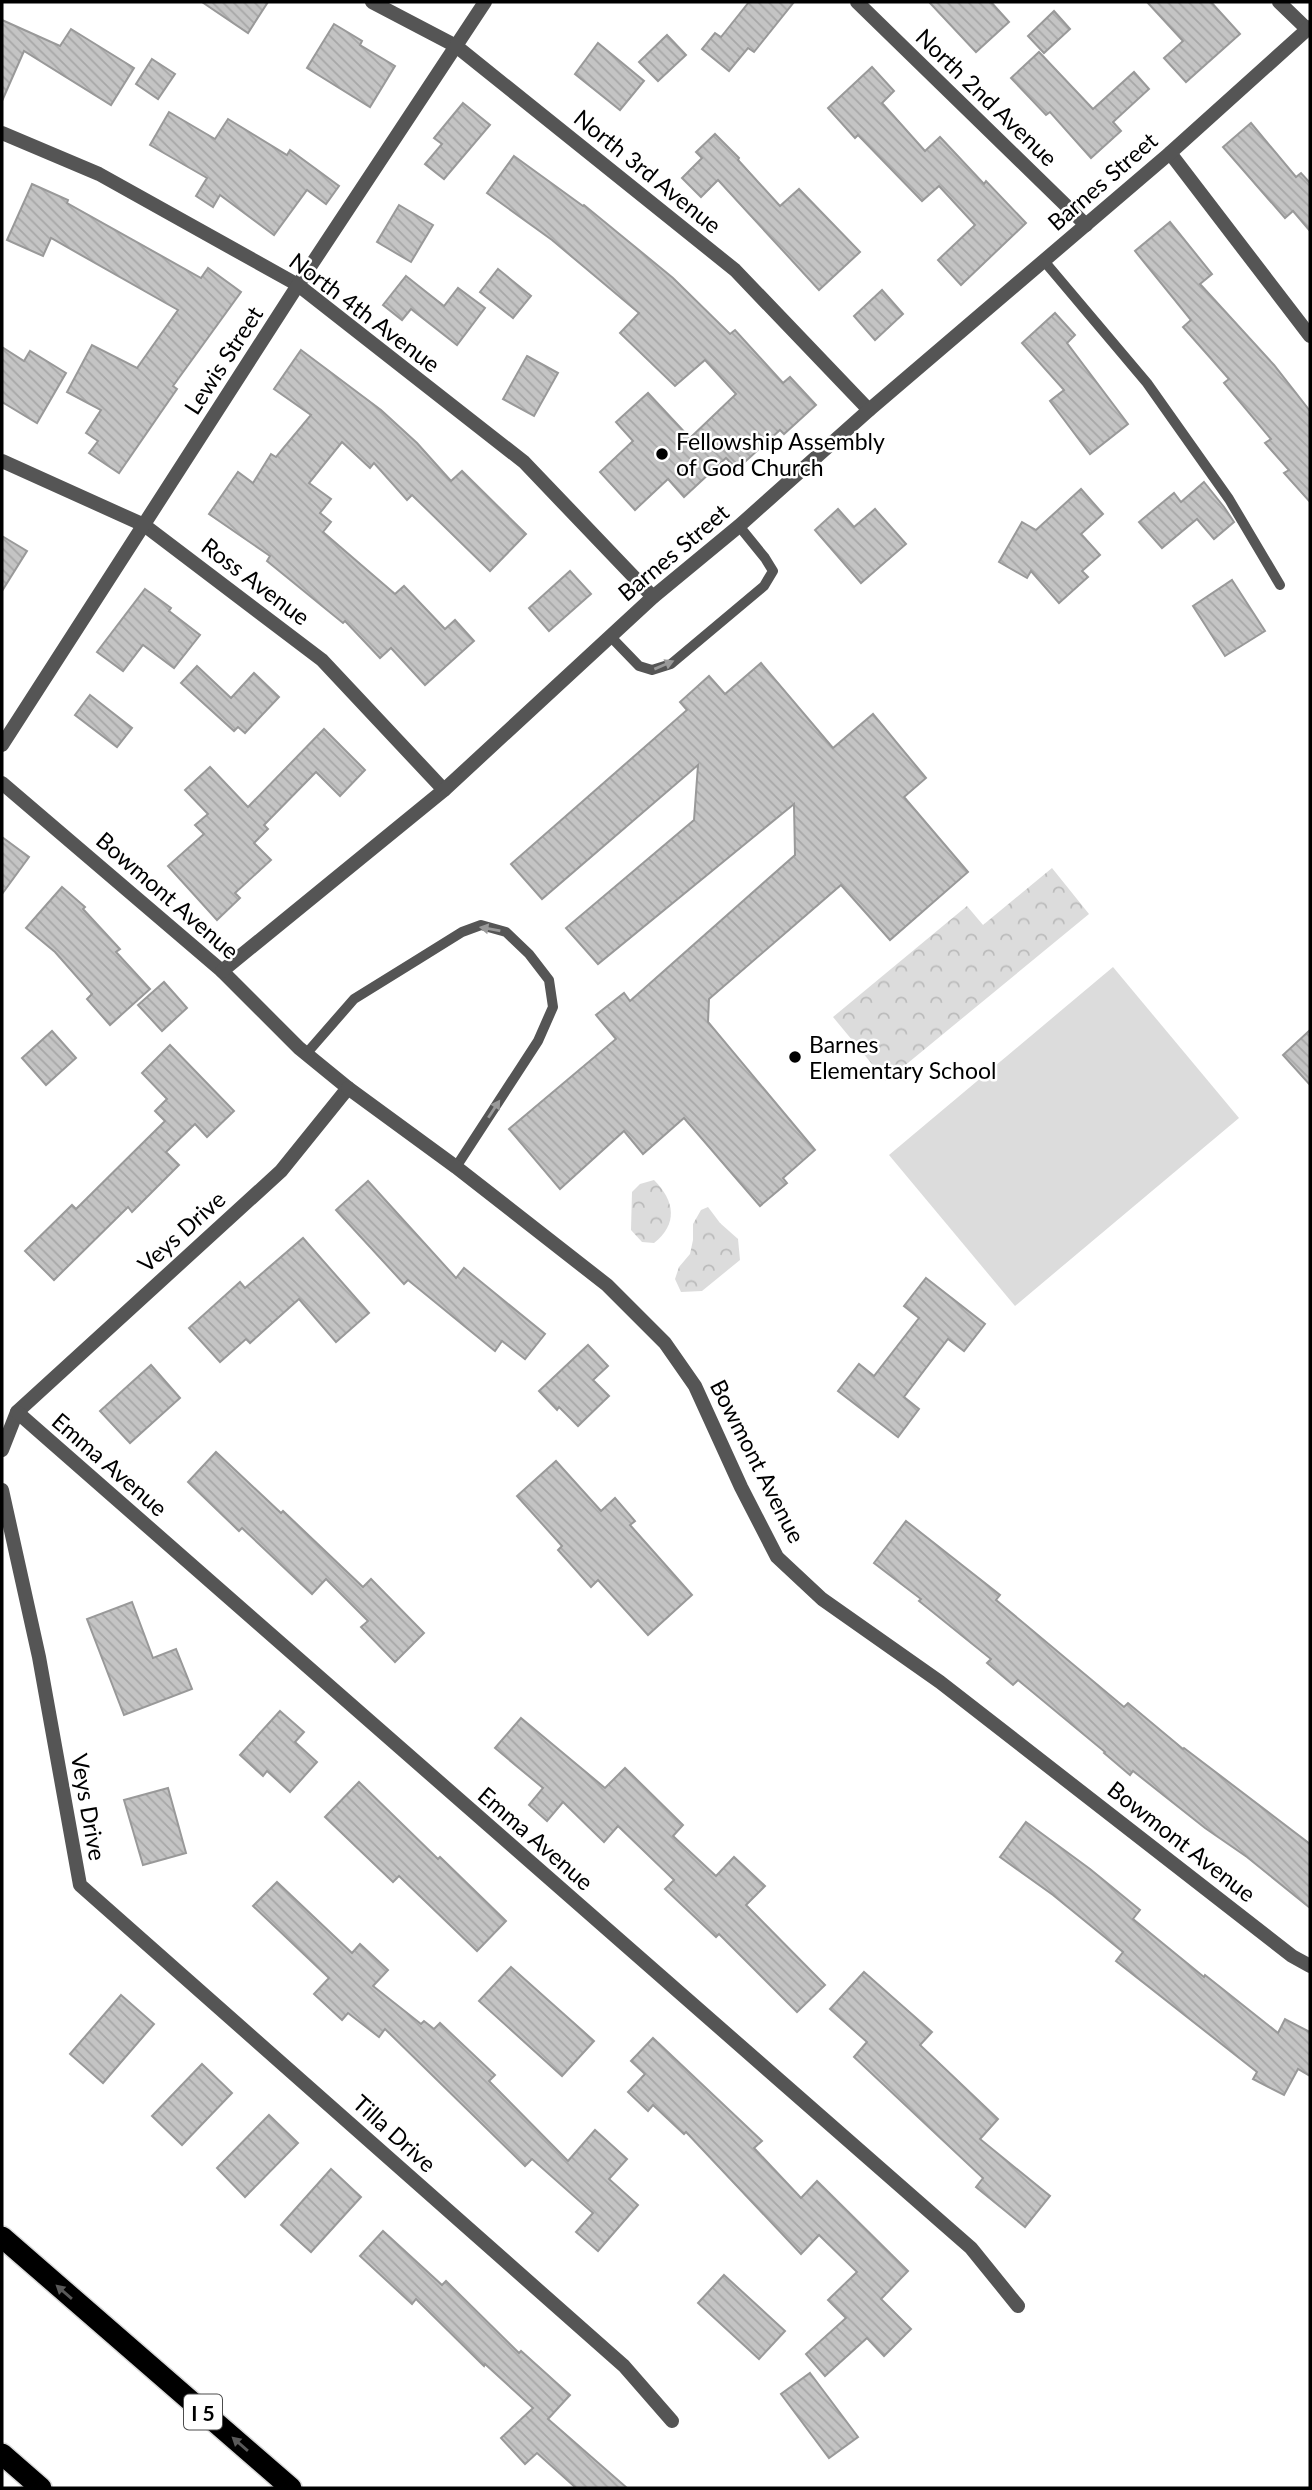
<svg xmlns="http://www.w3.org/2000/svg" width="1312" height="2490" font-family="Lato,sans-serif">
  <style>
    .forest { fill: url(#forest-crowns) }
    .pitch { fill: #dcdcdc }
    .building { fill: url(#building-back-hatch); stroke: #999; stroke-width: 2 }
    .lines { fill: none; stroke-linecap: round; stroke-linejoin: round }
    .highway-casing { stroke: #dbdbdb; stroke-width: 24 }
    .lane { stroke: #555; stroke-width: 10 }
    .street { stroke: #555; stroke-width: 14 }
    .highway { stroke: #000; stroke-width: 21 }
    .oneway { fill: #999 }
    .oneway2 { fill: #595959 }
    .poi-dot { fill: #000; stroke: #fff; stroke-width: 2.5 }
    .labels { text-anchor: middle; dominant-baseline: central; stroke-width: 5; stroke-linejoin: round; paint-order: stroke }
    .shield { fill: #fff; stroke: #4c4c4c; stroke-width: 2 }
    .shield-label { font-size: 21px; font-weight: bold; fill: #000 }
    .street-label { font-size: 23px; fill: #000; stroke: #fff }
    .poi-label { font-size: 23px; fill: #000; stroke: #fff; text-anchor: start }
  </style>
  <defs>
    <pattern id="forest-crowns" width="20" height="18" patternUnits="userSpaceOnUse" patternTransform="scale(1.75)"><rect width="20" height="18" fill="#dcdcdc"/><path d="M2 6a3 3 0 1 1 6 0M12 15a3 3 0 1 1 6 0" fill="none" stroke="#bbb"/></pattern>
    <pattern id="building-back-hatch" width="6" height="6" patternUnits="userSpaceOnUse" patternTransform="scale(1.75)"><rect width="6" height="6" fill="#c4c4c4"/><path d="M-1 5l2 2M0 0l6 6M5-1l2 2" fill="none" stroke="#a7a7a7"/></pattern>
  </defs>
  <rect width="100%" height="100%" fill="#fff"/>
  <g class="forest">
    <polygon points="1052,868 1089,914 886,1081 833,1017 967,906 983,925"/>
    <path d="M654 1180C675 1201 678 1224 654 1243L642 1242 631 1230 632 1192 640 1184Z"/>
    <polygon points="708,1207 720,1223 738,1239 740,1260 702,1291 681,1292 675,1279 679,1267 690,1254 693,1240 693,1224 701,1210"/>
  </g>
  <polygon class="pitch" points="1113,967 1239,1118 1015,1306 889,1155"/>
  <g class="building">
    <polygon points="202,2 268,2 248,33"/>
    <polygon points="749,2 794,2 754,52 748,48 729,71 702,49 715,33 721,37"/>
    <polygon points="929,2 991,2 1009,22 976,52"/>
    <polygon points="1147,2 1211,2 1240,34 1186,82 1164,58 1183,41"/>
    <polygon points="1054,11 1070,29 1044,53 1028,36"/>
    <polygon points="2,20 60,46 71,29 134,68 111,105 24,51 2,101"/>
    <polygon points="334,24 362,41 360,45 395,66 370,107 307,68"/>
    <polygon points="667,35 686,55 658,81 639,62"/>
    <polygon points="598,43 644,81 620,110 575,74"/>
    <polygon points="1039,52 1093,109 1134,72 1149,89 1113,122 1121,131 1091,158 1050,112 1046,115 1011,78"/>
    <polygon points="152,59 175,74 158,99 136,84"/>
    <polygon points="872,67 894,91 882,103 925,151 940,137 984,184 986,181 1026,223 961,285 938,260 975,225 939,186 922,201 858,135 855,138 828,108"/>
    <polygon points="463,103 490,125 444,179 425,164 442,144 434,138"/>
    <polygon points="169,112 215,139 228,119 287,155 290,150 339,186 326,204 307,190 274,235 220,195 213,207 196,196 207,178 150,145"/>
    <polygon points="1251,123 1296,177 1301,173 1310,183 1310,231 1293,211 1285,218 1223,147"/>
    <polygon points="715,134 739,158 738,160 780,206 799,189 860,252 819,290 718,180 701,197 682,178 702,158 696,152"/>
    <polygon points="514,156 583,206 584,205 673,278 730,334 735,330 783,383 790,377 816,405 784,434 780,430 737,469 726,458 684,497 668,479 635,510 600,472 633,441 616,422 648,393 690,438 736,394 705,360 675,386 620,333 639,313 552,240 487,193"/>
    <polygon points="32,184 68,200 67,203 201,278 208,268 241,292 173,386 177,389 119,473 89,453 98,441 86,433 101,410 67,392 92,345 137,368 178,310 51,238 43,256 7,240"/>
    <polygon points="399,205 433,225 411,262 377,242"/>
    <polygon points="1170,222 1212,274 1200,284 1274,365 1310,411 1310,502 1284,473 1289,470 1265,443 1271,439 1224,383 1229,379 1183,327 1191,320 1135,251"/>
    <polygon points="498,269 531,296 513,318 480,292"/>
    <polygon points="406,276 444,306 458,288 485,308 457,345 411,309 402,320 383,305"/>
    <polygon points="882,290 903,314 875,340 854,316"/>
    <polygon points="1055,313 1075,335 1067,343 1128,424 1090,454 1050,401 1064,390 1022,343"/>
    <polygon points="2,347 24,361 30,351 66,373 37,423 2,402"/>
    <polygon points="301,350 381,410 417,443 451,481 462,471 526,534 490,571 412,495 407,500 374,463 370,468 342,442 309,483 331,499 320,513 331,522 323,532 395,594 404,586 445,629 455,620 474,641 425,685 391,648 380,658 345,621 343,623 267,561 270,556 209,514 238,472 253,483 271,454 276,457 311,415 274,389"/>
    <polygon points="527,356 558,373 534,416 503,399"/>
    <polygon points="1204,482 1224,507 1234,522 1214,539 1197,519 1162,548 1139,522 1174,493 1181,502"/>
    <polygon points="1081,489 1103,514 1081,534 1100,555 1082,571 1088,577 1059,603 1031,571 1027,578 999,562 1022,522 1036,530"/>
    <polygon points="838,509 854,527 875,509 906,544 861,583 815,530"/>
    <polygon points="2,536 27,551 2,591"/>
    <polygon points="570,571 591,594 549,631 529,608"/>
    <polygon points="1232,580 1265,631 1225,656 1193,606"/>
    <polygon points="145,589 171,608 169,611 200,635 174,668 143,645 123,671 97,652"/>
    <polygon points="761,663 833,748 873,714 926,778 904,797 968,872 890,940 841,885 709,999 708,1022 815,1150 783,1178 787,1183 760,1206 684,1118 643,1154 624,1131 560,1189 509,1129 616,1039 596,1015 624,993 630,1001 795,855 794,804 598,964 566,928 694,820 698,765 542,899 511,864 687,710 680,702 709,676 725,694"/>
    <polygon points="197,666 231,698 254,673 279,697 245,733 238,727 234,731 181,683"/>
    <polygon points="90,695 132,728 117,747 75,715"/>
    <polygon points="324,729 365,770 340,796 316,772 264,825 268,829 254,843 271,860 235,893 240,898 217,920 168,866 204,834 195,825 208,814 185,790 210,767 248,807"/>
    <polygon points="2,837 29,857 2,894"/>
    <polygon points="62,887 85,907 83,909 120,949 116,952 150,989 110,1025 87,999 92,994 55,952 26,928"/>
    <polygon points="164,982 187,1008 162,1031 138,1005"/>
    <polygon points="1310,1030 1310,1085 1283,1055"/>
    <polygon points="52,1031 76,1058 46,1085 22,1058"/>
    <polygon points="170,1045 234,1111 207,1137 195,1124 166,1152 179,1165 132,1212 128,1207 54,1280 25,1251 72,1205 76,1209 165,1121 155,1111 167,1099 142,1073"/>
    <polygon points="368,1181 456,1278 464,1268 545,1334 525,1359 502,1341 495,1351 408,1280 404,1284 336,1210"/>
    <polygon points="303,1238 369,1313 336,1342 299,1299 250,1343 246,1339 220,1362 189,1328 240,1282 245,1288"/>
    <polygon points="926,1278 985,1324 964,1351 948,1339 904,1397 919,1409 898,1437 838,1391 859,1364 874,1376 919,1318 904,1306"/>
    <polygon points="588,1345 608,1366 593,1380 609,1396 578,1426 559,1407 557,1410 539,1391"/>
    <polygon points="151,1365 180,1398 130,1443 100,1411"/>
    <polygon points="216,1452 281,1513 283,1511 363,1587 371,1579 424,1633 395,1662 361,1627 368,1621 326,1579 312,1594 242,1528 239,1531 188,1482"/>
    <polygon points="556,1461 601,1511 615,1498 635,1521 630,1525 692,1595 648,1635 598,1580 591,1587 558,1550 562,1546 517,1496"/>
    <polygon points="906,1521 1000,1595 996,1600 1124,1707 1128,1703 1183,1749 1184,1748 1310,1844 1310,1908 1247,1857 1205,1828 1133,1771 1130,1775 1104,1753 1105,1752 1018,1680 1013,1685 987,1663 991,1659 919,1601 921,1599 874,1563"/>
    <polygon points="132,1602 153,1658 176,1649 192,1689 124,1715 87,1619"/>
    <polygon points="280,1711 304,1732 295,1742 317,1762 290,1792 267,1771 263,1776 240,1755"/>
    <polygon points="521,1718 605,1788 625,1768 683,1825 673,1836 716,1876 734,1857 765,1886 746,1905 825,1985 797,2012 719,1934 716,1937 665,1889 674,1880 618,1826 604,1842 563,1802 547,1821 529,1805 543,1788 495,1748"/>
    <polygon points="359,1782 438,1859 440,1857 506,1921 477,1951 399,1876 393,1882 325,1817"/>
    <polygon points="168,1788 186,1853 143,1865 124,1800"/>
    <polygon points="1026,1822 1090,1869 1140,1910 1133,1919 1204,1977 1205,1975 1278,2033 1285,2019 1310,2032 1310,2076 1298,2069 1284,2095 1253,2079 1257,2072 1116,1961 1123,1952 1053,1895 1000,1857"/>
    <polygon points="277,1882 352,1953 360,1944 388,1970 373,1986 421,2024 424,2021 434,2029 440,2023 495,2075 489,2081 568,2161 595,2130 627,2159 609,2179 638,2205 598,2251 576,2232 593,2213 532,2159 525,2166 385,2029 379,2037 348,2013 342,2020 314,1994 329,1978 253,1906"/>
    <polygon points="511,1967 594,2041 562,2076 479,2001"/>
    <polygon points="864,1972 932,2032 920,2045 998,2119 980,2139 1050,2196 1025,2227 976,2187 983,2178 854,2057 867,2042 830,2009"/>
    <polygon points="121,1995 154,2024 103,2083 70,2054"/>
    <polygon points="653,2038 762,2141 754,2148 801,2198 817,2181 908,2271 881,2299 911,2329 884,2356 867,2338 825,2376 806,2354 846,2318 828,2300 857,2272 819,2235 801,2254 686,2132 684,2134 653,2105 648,2111 628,2092 645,2074 631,2061"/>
    <polygon points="202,2064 232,2093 182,2145 152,2116"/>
    <polygon points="269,2115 298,2143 245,2197 217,2168"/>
    <polygon points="331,2169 361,2197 311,2252 281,2225"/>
    <polygon points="383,2231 442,2285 446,2281 519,2353 521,2351 570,2395 548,2419 627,2488 576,2488 537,2453 525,2464 501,2438 533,2408 485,2364 484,2366 416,2299 412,2304 360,2256"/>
    <polygon points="724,2275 785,2331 759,2359 698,2303"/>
    <polygon points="810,2373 858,2437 829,2458 781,2394"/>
  </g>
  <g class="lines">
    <defs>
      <g id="highway">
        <polyline points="2,2237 291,2488"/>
        <polyline points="2,2454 41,2488"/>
      </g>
    </defs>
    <use href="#highway" class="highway-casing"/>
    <g class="lane">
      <polyline points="1044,261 1147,383 1229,499 1280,585"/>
      <polyline points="610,636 639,666 652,670 671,664 764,586 773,571 765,558 739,526"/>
      <polyline points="306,1054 354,999 417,960 462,932 481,925 506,932 529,954 549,980 553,1007 538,1041 456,1167"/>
    </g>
    <g class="street">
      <polyline points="372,2 456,46 735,270 869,410"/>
      <polyline points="857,2 1086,225"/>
      <polyline points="1279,2 1307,29"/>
      <polyline points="2,133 99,174 298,285 524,462 653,597"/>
      <polyline points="1170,153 1310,336"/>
      <polyline points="2,461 144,525 322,660 444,790"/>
      <polyline points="2,745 298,285 485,2"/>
      <polyline points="2,783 222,971 299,1048 348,1088 281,1171 17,1412 2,1450"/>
      <polyline points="222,971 444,790 653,597 739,526 869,410 1170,153 1310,27"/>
      <polyline points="348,1088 456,1167 607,1285 665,1343 695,1386 741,1487 777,1557 822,1599 940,1682 1292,1956 1310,1966"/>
      <polyline points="17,1412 971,2248 1018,2306"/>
      <polyline points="2,1490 39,1657 80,1885 624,2366 672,2421"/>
    </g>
    <use href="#highway" class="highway"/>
  </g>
  <defs><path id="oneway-solid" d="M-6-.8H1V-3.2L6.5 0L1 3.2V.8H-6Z" transform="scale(1.75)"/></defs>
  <g class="oneway">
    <use href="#oneway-solid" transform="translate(664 665) rotate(-23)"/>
    <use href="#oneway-solid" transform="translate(490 929) rotate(-170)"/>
    <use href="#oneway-solid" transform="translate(494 1109) rotate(-57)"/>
  </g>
  <g class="oneway2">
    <use href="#oneway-solid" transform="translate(64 2292) rotate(-139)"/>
    <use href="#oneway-solid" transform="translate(240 2444) rotate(-139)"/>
  </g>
  <g class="poi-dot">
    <circle cx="662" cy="454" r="7"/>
    <circle cx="795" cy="1057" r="7"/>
  </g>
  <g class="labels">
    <rect class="shield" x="184" y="2394.5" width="38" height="35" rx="5"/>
    <g class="shield-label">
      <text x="203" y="2412">I 5</text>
    </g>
    <g class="street-label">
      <text transform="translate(987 97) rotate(44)">North 2nd Avenue</text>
      <text transform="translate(648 171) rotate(39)">North 3rd Avenue</text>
      <text transform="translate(1102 181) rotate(-41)">Barnes Street</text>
      <text transform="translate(365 312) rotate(37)">North 4th Avenue</text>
      <text transform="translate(223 360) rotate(-57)">Lewis Street</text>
      <text transform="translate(673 552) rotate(-40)">Barnes Street</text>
      <text transform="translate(256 581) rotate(37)">Ross Avenue</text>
      <text transform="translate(168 895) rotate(41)">Bowmont Avenue</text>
      <text transform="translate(181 1231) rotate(-42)">Veys Drive</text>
      <text transform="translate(758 1461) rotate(63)">Bowmont Avenue</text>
      <text transform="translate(110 1464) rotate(41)">Emma Avenue</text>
      <text transform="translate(89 1807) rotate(80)">Veys Drive</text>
      <text transform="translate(536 1838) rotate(41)">Emma Avenue</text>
      <text transform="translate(1182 1841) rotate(38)">Bowmont Avenue</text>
      <text transform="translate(395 2133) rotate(42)">Tilla Drive</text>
    </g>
    <g class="poi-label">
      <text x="676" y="441">Fellowship Assembly<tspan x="676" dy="26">of God Church</tspan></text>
      <text x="809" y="1044">Barnes<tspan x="809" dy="26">Elementary School</tspan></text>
    </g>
  </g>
  <rect width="1312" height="2490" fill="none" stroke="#000000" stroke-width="7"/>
</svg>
